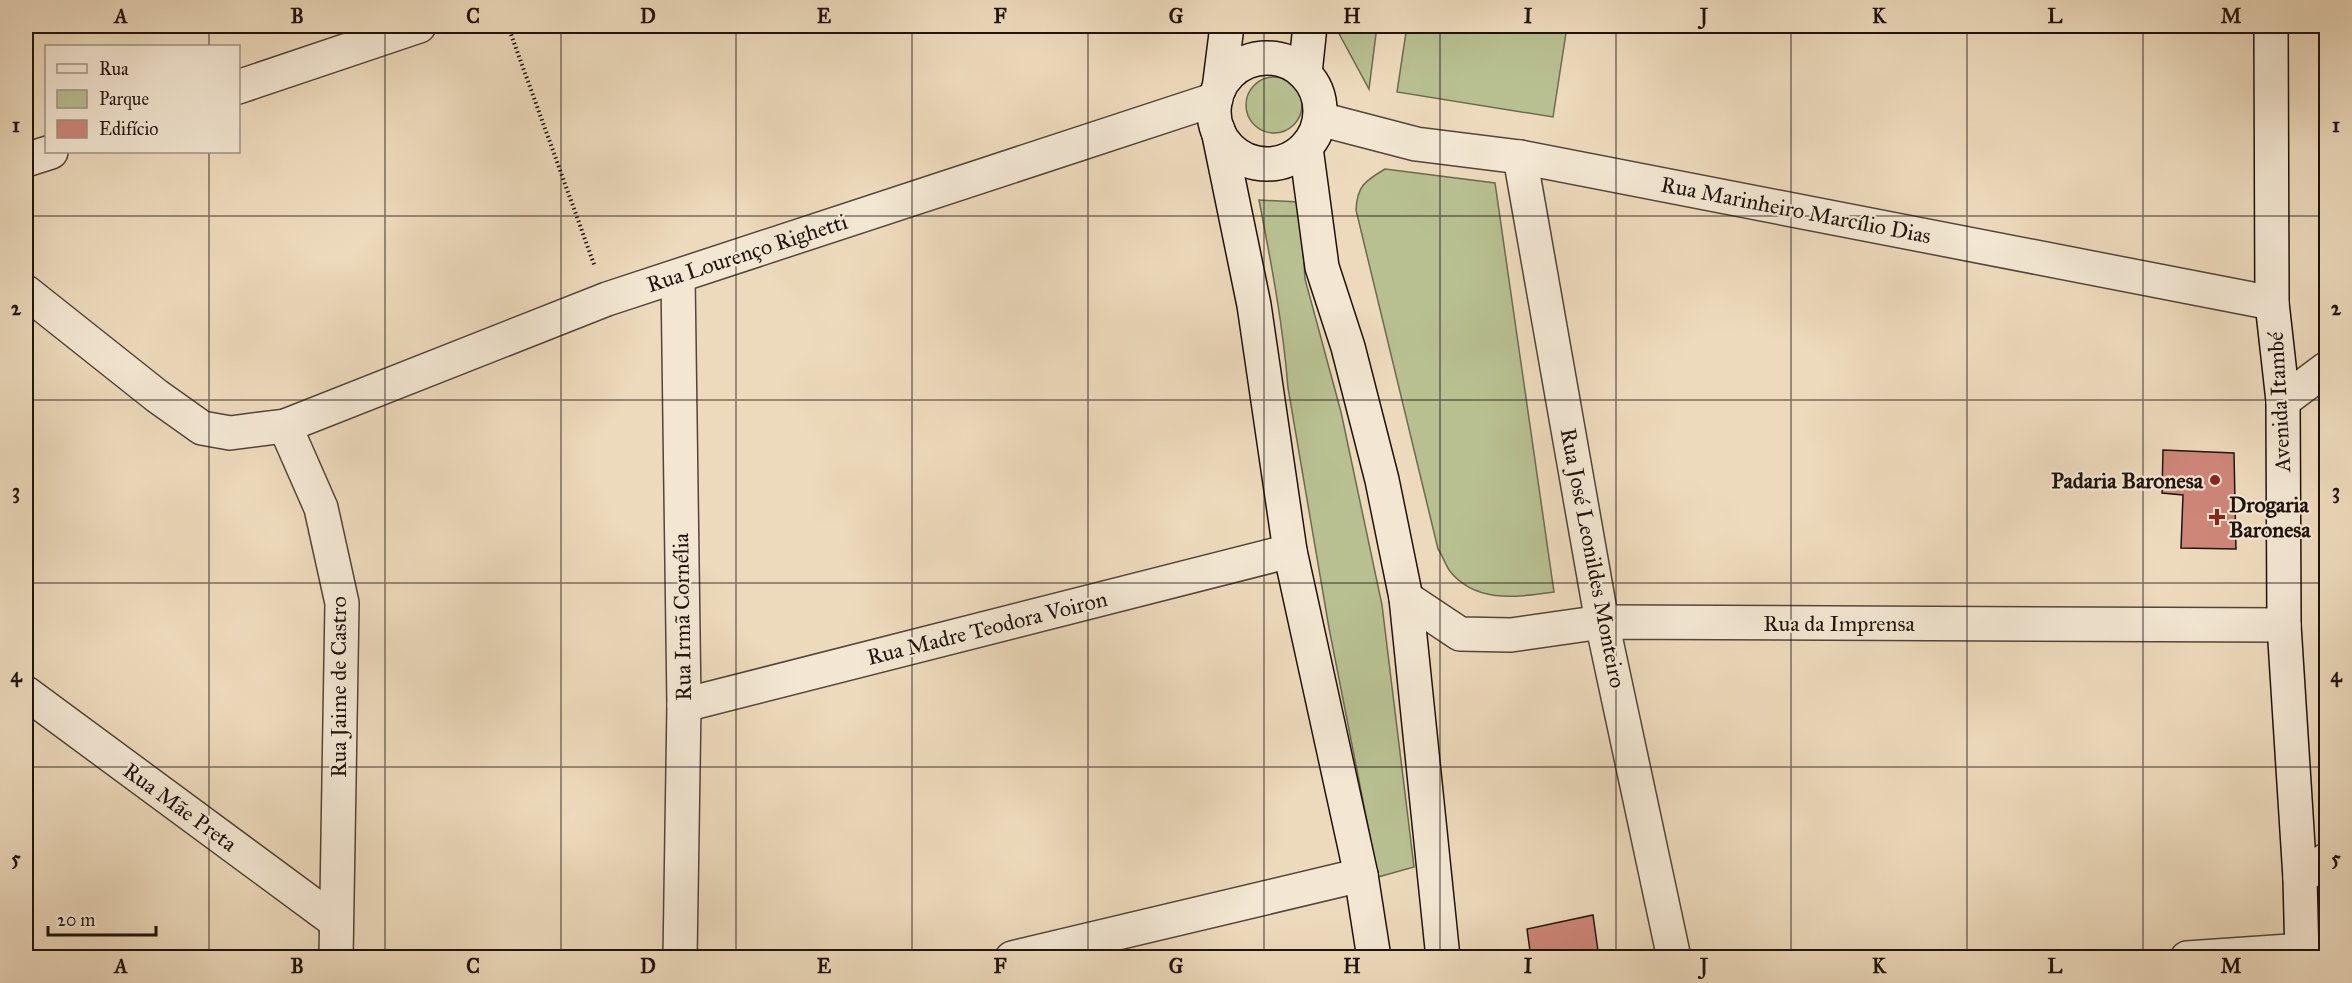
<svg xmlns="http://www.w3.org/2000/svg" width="2352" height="983" font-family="'IM FELL Great Primer',serif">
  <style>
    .green { fill: #b8c091; stroke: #6c6a4f; stroke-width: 1.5 }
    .building { fill: #ce8678; stroke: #1f130d; stroke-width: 1.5 }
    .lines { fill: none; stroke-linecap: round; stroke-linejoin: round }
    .street-casing { stroke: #524539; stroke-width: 36 }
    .secondary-casing { stroke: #1f130d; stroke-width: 36 }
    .path { stroke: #1f130d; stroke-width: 4; stroke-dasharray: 1.5 3; stroke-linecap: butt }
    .street { stroke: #f3e7d3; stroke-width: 33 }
    .secondary { stroke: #f3e7d3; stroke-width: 33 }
    .grid { fill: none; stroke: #1f130d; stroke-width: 1.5; stroke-opacity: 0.55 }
    .poi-dot { fill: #8f2418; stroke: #f3e7d3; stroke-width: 2 }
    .labels { text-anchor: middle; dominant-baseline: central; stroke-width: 4.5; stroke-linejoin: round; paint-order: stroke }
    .street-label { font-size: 22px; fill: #1f130d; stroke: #f3e7d3 }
    .poi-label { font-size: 22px; font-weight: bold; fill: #1f130d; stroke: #f3e7d3; text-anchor: end }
    .neatline { fill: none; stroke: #1f130d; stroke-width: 2 }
    .grid-label { font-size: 20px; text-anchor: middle; font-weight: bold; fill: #1f130d }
  </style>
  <rect width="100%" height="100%" fill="#eddabc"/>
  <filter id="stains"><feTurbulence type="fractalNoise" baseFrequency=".00333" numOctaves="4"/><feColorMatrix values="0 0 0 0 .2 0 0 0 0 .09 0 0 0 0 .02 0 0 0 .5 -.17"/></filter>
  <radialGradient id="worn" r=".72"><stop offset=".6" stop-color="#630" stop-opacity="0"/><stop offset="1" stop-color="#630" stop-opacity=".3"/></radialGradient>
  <g class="green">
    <polygon points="1336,26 1377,26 1369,89 1336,28"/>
    <polygon points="1407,26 1517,26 1566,33 1553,117 1397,92"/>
    <circle cx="1274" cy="105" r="28"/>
    <path d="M1385 169 1495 183 1554 592C1517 597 1475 604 1449 570 1445 563 1442 555 1438 549L1356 210C1357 186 1365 181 1385 169Z"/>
    <path d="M1259 200 1300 202 1305 279 1341 412 1382 605 1414 867 1378 877 1329 628 1288 388C1283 324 1271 262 1259 200Z"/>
  </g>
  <g class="building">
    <polygon points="2163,450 2234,453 2236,549 2181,548 2183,495 2162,493"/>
    <polygon points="1593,915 1599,958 1531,958 1527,929"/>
  </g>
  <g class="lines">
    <defs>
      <g id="street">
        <polyline points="238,87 419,26"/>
        <polyline points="1320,119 1416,144 1520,157 2272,303"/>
        <polyline points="1520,157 1602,622 1674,958"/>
        <polyline points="26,160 51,152"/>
        <polyline points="678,277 684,705 680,958"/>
        <polyline points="26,292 157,396 202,428 230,433 285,426 607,299 1216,99"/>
        <polyline points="2283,401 2326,369"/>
        <polyline points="285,426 321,508 342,603 336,958"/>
        <polyline points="1406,598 1460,634 1511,635 1602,622 2284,625"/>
        <polyline points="26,693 335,921"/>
        <polyline points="684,705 1290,551"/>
        <polyline points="2300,878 2326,860"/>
        <polyline points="1012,958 1361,875"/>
        <polyline points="2187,958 2302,950"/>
      </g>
      <g id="secondary">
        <polyline points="2271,26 2272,303 2283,401 2284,625 2300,878 2302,958"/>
        <circle cx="1267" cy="111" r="53"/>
        <polyline points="1305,73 1310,26"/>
        <polyline points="1219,89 1227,26"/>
        <polyline points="1218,130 1254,305 1290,551 1361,875 1374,958"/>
        <polyline points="1306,148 1322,267 1348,347 1382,480 1406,598 1443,958"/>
      </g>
    </defs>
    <use href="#street" class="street-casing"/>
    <use href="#secondary" class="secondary-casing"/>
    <polyline class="path" points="508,26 595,267"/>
    <use href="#street" class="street"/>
    <use href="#secondary" class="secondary"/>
  </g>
  <path class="grid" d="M209 26V46M385 26V958M561 26V958M736 26V958M912 26V958M1088 26V958M1264 26V958M1440 26V958M1616 26V958M1791 26V958M1967 26V958M2143 26V958M209 152V958M26 216H2326M26 400H2326M26 583H2326M26 767H2326"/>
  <g class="poi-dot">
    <circle cx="2215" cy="480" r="6"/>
    <path d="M2214 508h6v6h6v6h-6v6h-6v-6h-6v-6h6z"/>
  </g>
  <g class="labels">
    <g class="street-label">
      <text transform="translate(1796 210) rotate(11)">Rua Marinheiro Marcílio Dias</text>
      <text transform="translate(747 253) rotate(-18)">Rua Lourenço Righetti</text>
      <text transform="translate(2279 402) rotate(-93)">Avenida Itambé</text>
      <text transform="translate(1593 558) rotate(79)">Rua José Leonildes Monteiro</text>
      <text transform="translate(682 617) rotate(-91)">Rua Irmã Cornélia</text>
      <text x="1839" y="623">Rua da Imprensa</text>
      <text transform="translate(987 628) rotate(-14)">Rua Madre Teodora Voiron</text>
      <text transform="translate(338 687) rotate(-90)">Rua Jaime de Castro</text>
      <text transform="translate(180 807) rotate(36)">Rua Mãe Preta</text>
    </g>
    <g class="poi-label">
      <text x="2203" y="480">Padaria Baronesa</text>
      <text x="2229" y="504" text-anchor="start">Drogaria<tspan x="2229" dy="25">Baronesa</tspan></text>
    </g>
  </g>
  <rect width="2352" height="983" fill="none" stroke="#eddabc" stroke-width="66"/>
  <rect x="45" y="45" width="195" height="108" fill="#f3e7d3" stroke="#9e9284" stroke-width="1.5"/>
  <rect x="57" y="64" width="30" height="9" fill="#f3e7d3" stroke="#9e9284" stroke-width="1.5"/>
  <text x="99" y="75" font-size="18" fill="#1f130d">Rua</text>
  <rect x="57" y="90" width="30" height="18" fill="#b8c091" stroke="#9e9284" stroke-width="1.5"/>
  <text x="99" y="105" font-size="18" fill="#1f130d">Parque</text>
  <rect x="57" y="120" width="30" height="18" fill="#ce8678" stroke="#9e9284" stroke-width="1.5"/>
  <text x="99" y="135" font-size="18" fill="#1f130d">Edifício</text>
  <path d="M48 926v9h108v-9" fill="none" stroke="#1f130d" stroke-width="3"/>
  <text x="57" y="926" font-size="18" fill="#1f130d" stroke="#f3e7d3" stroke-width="4.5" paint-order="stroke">20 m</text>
  <rect x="33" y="33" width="2286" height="917" class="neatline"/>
  <g class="grid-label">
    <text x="121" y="23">A</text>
    <text x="297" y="23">B</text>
    <text x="473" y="23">C</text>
    <text x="648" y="23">D</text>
    <text x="824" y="23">E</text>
    <text x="1000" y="23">F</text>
    <text x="1176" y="23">G</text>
    <text x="1352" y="23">H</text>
    <text x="1528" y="23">I</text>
    <text x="1704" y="23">J</text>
    <text x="1879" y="23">K</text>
    <text x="2055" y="23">L</text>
    <text x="2231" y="23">M</text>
    <text x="16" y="132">1</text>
    <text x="2336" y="132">1</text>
    <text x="16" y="315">2</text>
    <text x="2336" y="315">2</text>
    <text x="16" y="498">3</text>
    <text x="2336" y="498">3</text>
    <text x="16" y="682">4</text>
    <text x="2336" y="682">4</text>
    <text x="16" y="865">5</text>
    <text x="2336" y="865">5</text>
    <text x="121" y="973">A</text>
    <text x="297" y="973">B</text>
    <text x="473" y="973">C</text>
    <text x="648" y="973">D</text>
    <text x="824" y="973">E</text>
    <text x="1000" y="973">F</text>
    <text x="1176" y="973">G</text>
    <text x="1352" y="973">H</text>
    <text x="1528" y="973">I</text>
    <text x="1704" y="973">J</text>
    <text x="1879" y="973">K</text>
    <text x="2055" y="973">L</text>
    <text x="2231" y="973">M</text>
  </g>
  <rect width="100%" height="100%" filter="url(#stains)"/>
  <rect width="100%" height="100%" fill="url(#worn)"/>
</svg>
